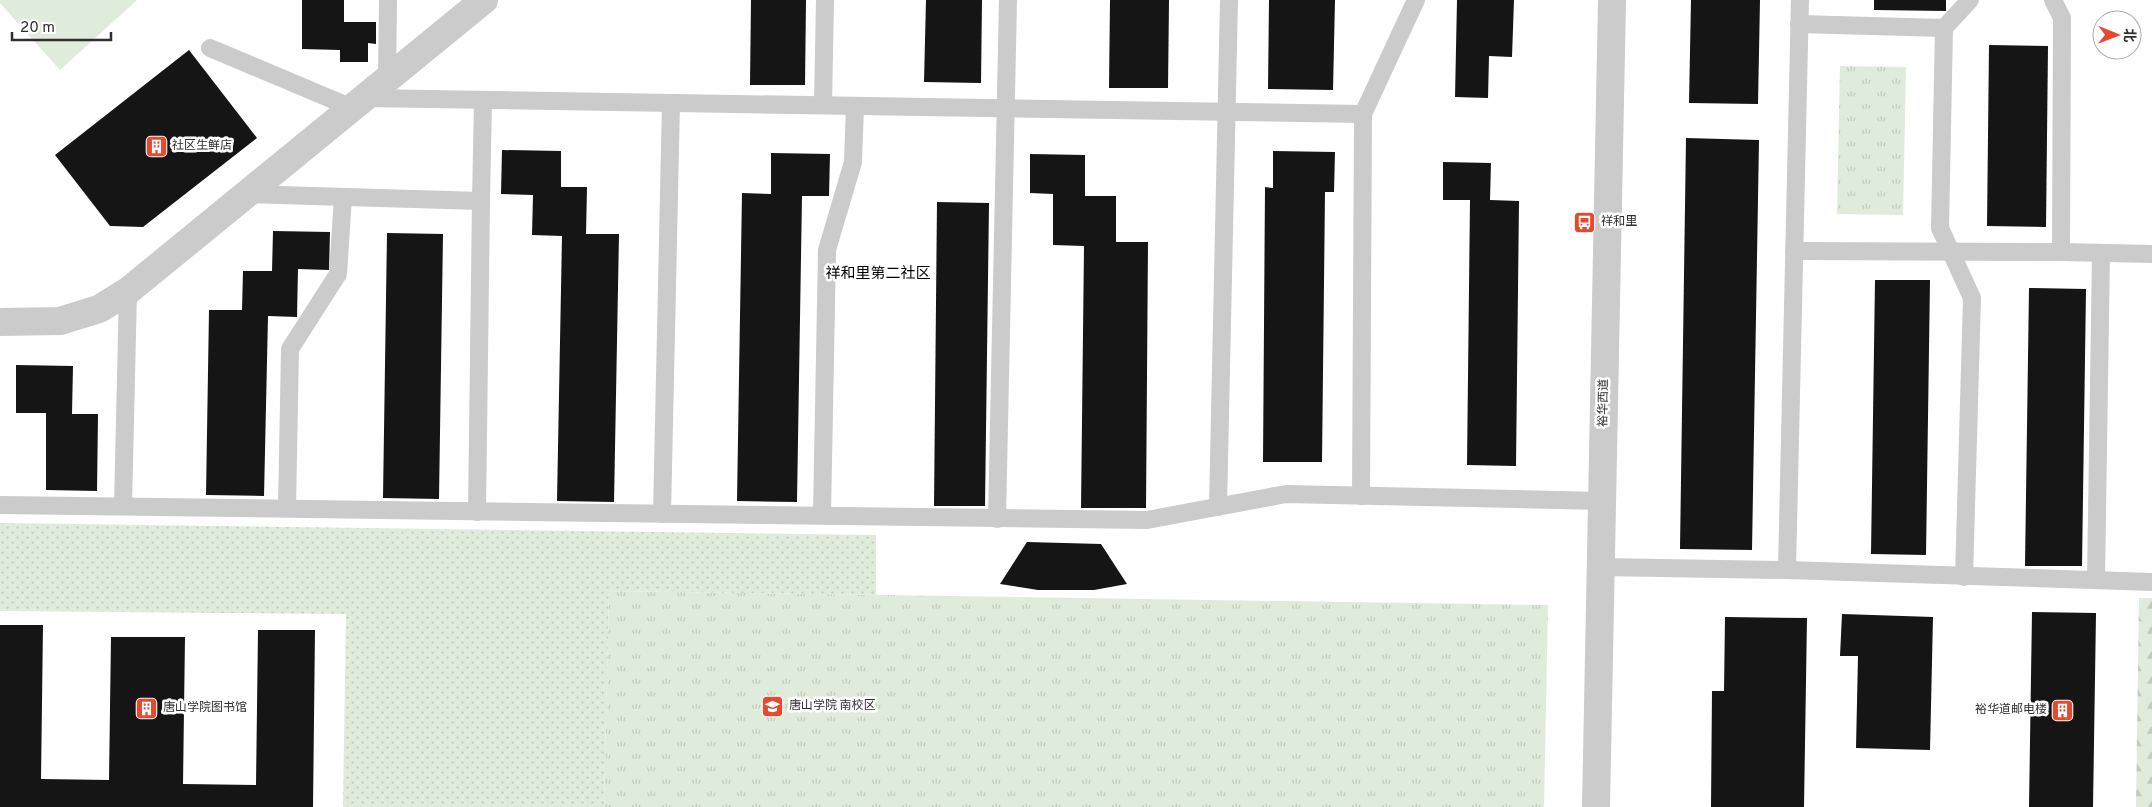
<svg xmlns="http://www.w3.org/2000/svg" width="2152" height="807" font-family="Overpass,'Noto Sans SC',sans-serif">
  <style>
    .grass { fill: url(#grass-tufts) }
    .forest { fill: url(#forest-firs) }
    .garden { fill: url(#garden-dots) }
    .pitch { fill: #e0ecdb }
    .building { fill: #151515 }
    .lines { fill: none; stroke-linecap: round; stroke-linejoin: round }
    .service { stroke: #cbcbcb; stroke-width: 18 }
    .minor { stroke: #cbcbcb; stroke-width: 28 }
    .tertiary { stroke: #cbcbcb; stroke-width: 28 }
    .labels { text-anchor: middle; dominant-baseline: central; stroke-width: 5; stroke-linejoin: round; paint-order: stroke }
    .poi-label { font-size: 12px; fill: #2e2e2e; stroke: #fff; text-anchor: start }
    .street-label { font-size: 12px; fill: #2e2e2e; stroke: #fff }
    .quarter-label { font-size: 15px; fill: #000; stroke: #fff }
  </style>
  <defs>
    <pattern id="grass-tufts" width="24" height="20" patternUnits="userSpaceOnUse" patternTransform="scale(1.25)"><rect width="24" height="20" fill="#e0ecdb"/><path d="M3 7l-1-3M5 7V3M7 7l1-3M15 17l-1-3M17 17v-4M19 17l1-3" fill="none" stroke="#c0cbbc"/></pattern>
    <pattern id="forest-firs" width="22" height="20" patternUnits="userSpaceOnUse" patternTransform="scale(1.25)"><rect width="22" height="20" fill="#e0ecdb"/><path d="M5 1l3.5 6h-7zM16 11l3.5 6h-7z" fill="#c0cbbc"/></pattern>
    <pattern id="garden-dots" width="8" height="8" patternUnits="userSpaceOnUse" patternTransform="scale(1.25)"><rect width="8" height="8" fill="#e0ecdb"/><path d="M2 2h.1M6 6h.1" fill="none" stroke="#c0cbbc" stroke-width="1.8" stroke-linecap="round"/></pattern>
  </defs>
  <rect width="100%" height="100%" fill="#fff"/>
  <g class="grass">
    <polygon points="1840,66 1906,67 1903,215 1837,214"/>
    <polygon points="609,591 1548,605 1544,807 604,807"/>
  </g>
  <polygon class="forest" points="2139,598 2152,598 2152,807 2136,807"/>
  <polygon class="garden" points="0,523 876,535 876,595 609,591 604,807 343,807 346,614 0,611"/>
  <polygon class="pitch" points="0,0 137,0 60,70 0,3"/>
  <g class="building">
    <polygon points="302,0 344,0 344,22 376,22 376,44 368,43 368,62 340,62 340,50 302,49"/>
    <polygon points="751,0 806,0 805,85 750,85"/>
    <polygon points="926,0 982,0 981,83 924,82"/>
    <polygon points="1110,0 1169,0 1168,88 1109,88"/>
    <polygon points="1269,0 1335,0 1333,90 1268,89"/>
    <polygon points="1457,0 1514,0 1512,57 1489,56 1488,98 1455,97"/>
    <polygon points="1691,0 1760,0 1758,104 1689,103"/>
    <polygon points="1874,0 1946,0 1946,11 1874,10"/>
    <polygon points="1989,45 2048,46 2046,227 1987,226"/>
    <polygon points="189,50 257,138 143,227 110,226 55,155"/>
    <polygon points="1686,138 1759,140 1752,550 1680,549"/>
    <polygon points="502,150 561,151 561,187 587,187 586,234 619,234 614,502 557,501 562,236 532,235 533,195 501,194"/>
    <polygon points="1273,151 1335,152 1334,192 1325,192 1322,462 1263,462 1265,187 1273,188"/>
    <polygon points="771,153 830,154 829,196 802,196 797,502 737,501 742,193 771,194"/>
    <polygon points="1030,154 1085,155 1085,196 1116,196 1116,242 1148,242 1146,508 1081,508 1084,246 1053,245 1053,194 1030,193"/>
    <polygon points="1443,162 1491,163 1490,200 1519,201 1516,466 1467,465 1470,200 1443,200"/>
    <polygon points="937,202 989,203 985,506 934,506"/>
    <polygon points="273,231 330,232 329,270 298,269 297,317 268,316 264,496 206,495 209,310 242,310 243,271 272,271"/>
    <polygon points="387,233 443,234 439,499 383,498"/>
    <polygon points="1875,280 1930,280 1926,555 1871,554"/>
    <polygon points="2029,288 2086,289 2082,566 2025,566"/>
    <polygon points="16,365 73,366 72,414 98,414 97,491 46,490 46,413 16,413"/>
    <polygon points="1027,542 1101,544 1127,584 1094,590 1038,590 1000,584"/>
    <polygon points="2032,612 2096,613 2093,807 2029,807"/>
    <polygon points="1842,614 1933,617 1930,750 1856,748 1858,656 1840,656"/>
    <polygon points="1725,617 1807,618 1804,807 1711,807 1712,691 1724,691"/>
    <polygon points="0,625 43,625 41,779 109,780 111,637 185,637 183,784 256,785 258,630 315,630 313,807 0,807"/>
  </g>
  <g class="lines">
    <g class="service">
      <polyline points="1799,24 1944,28"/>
      <polyline points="210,48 350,107"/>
      <polyline points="387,78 388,0"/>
      <polyline points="364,98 1363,114"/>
      <polyline points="823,105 825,0"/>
      <polyline points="246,194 481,201 477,512"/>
      <polyline points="481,201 483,100"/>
      <polyline points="1794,251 2061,252 2062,18 2053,0"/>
      <polyline points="2061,252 2152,254"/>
      <polyline points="1361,496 1363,114 1416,0"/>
      <polyline points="0,505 1147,520 1286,494 1602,501"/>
      <polyline points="123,506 128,291"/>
      <polyline points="1218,507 1229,0"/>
      <polyline points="287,508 290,349 338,274 343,197"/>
      <polyline points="662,514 671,103"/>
      <polyline points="822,515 827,250 853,162 855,106"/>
      <polyline points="997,519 1008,0"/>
      <polyline points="1601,567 1787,570 2152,582"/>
      <polyline points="1787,570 1800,0"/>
      <polyline points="1964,577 1972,298 1940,228 1944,28 1970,0"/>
      <polyline points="2096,580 2101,253"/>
    </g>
    <polyline class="minor" points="0,322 60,321 99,309 128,291 484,0"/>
    <polyline class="tertiary" points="1596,807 1612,0"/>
  </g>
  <defs>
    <symbol id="building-square" viewBox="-11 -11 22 22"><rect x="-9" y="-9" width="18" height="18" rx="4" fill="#e7492e" stroke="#fff"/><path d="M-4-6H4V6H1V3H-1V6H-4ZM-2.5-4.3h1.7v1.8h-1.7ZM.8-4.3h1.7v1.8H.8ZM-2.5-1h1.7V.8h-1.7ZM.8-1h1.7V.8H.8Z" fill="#fff"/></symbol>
    <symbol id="bus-square" viewBox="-11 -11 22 22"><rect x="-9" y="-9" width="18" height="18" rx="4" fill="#e7492e" stroke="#fff"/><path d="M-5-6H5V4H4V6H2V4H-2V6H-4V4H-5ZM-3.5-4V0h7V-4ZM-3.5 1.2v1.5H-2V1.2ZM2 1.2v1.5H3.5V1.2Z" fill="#fff"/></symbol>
    <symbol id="university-square" viewBox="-11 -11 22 22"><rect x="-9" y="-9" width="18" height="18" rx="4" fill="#e7492e" stroke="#fff"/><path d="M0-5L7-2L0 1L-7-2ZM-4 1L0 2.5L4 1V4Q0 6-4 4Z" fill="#fff"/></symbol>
  </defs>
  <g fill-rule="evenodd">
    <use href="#building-square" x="144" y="134" width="25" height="25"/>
    <use href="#bus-square" x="1572" y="210" width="25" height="25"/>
    <use href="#university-square" x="760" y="694" width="25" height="25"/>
    <use href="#building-square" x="134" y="696" width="25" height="25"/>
    <use href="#building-square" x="2050" y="698" width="25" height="25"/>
  </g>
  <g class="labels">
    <g class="poi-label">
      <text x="172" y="146">社区生鲜店</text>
      <text x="1601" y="222">祥和里</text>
      <text x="789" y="706">唐山学院 南校区</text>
      <text x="163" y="708">唐山学院图书馆</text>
      <text x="2047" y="710" text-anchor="end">裕华道邮电楼</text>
    </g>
    <g class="street-label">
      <text transform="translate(1604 403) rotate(-89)">裕华西道</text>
    </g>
    <g class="quarter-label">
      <text x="878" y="274">祥和里第二社区</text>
    </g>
  </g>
  <g transform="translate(2117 35) rotate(91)"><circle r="24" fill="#ffffff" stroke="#ababab"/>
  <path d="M0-4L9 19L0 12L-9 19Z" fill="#e7492e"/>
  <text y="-8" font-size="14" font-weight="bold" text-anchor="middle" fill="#2e2e2e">北</text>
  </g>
  <path d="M12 32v8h99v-8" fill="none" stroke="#2e2e2e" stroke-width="2.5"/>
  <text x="20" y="32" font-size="15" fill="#2e2e2e" stroke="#ffffff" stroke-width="4" paint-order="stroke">20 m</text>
</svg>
